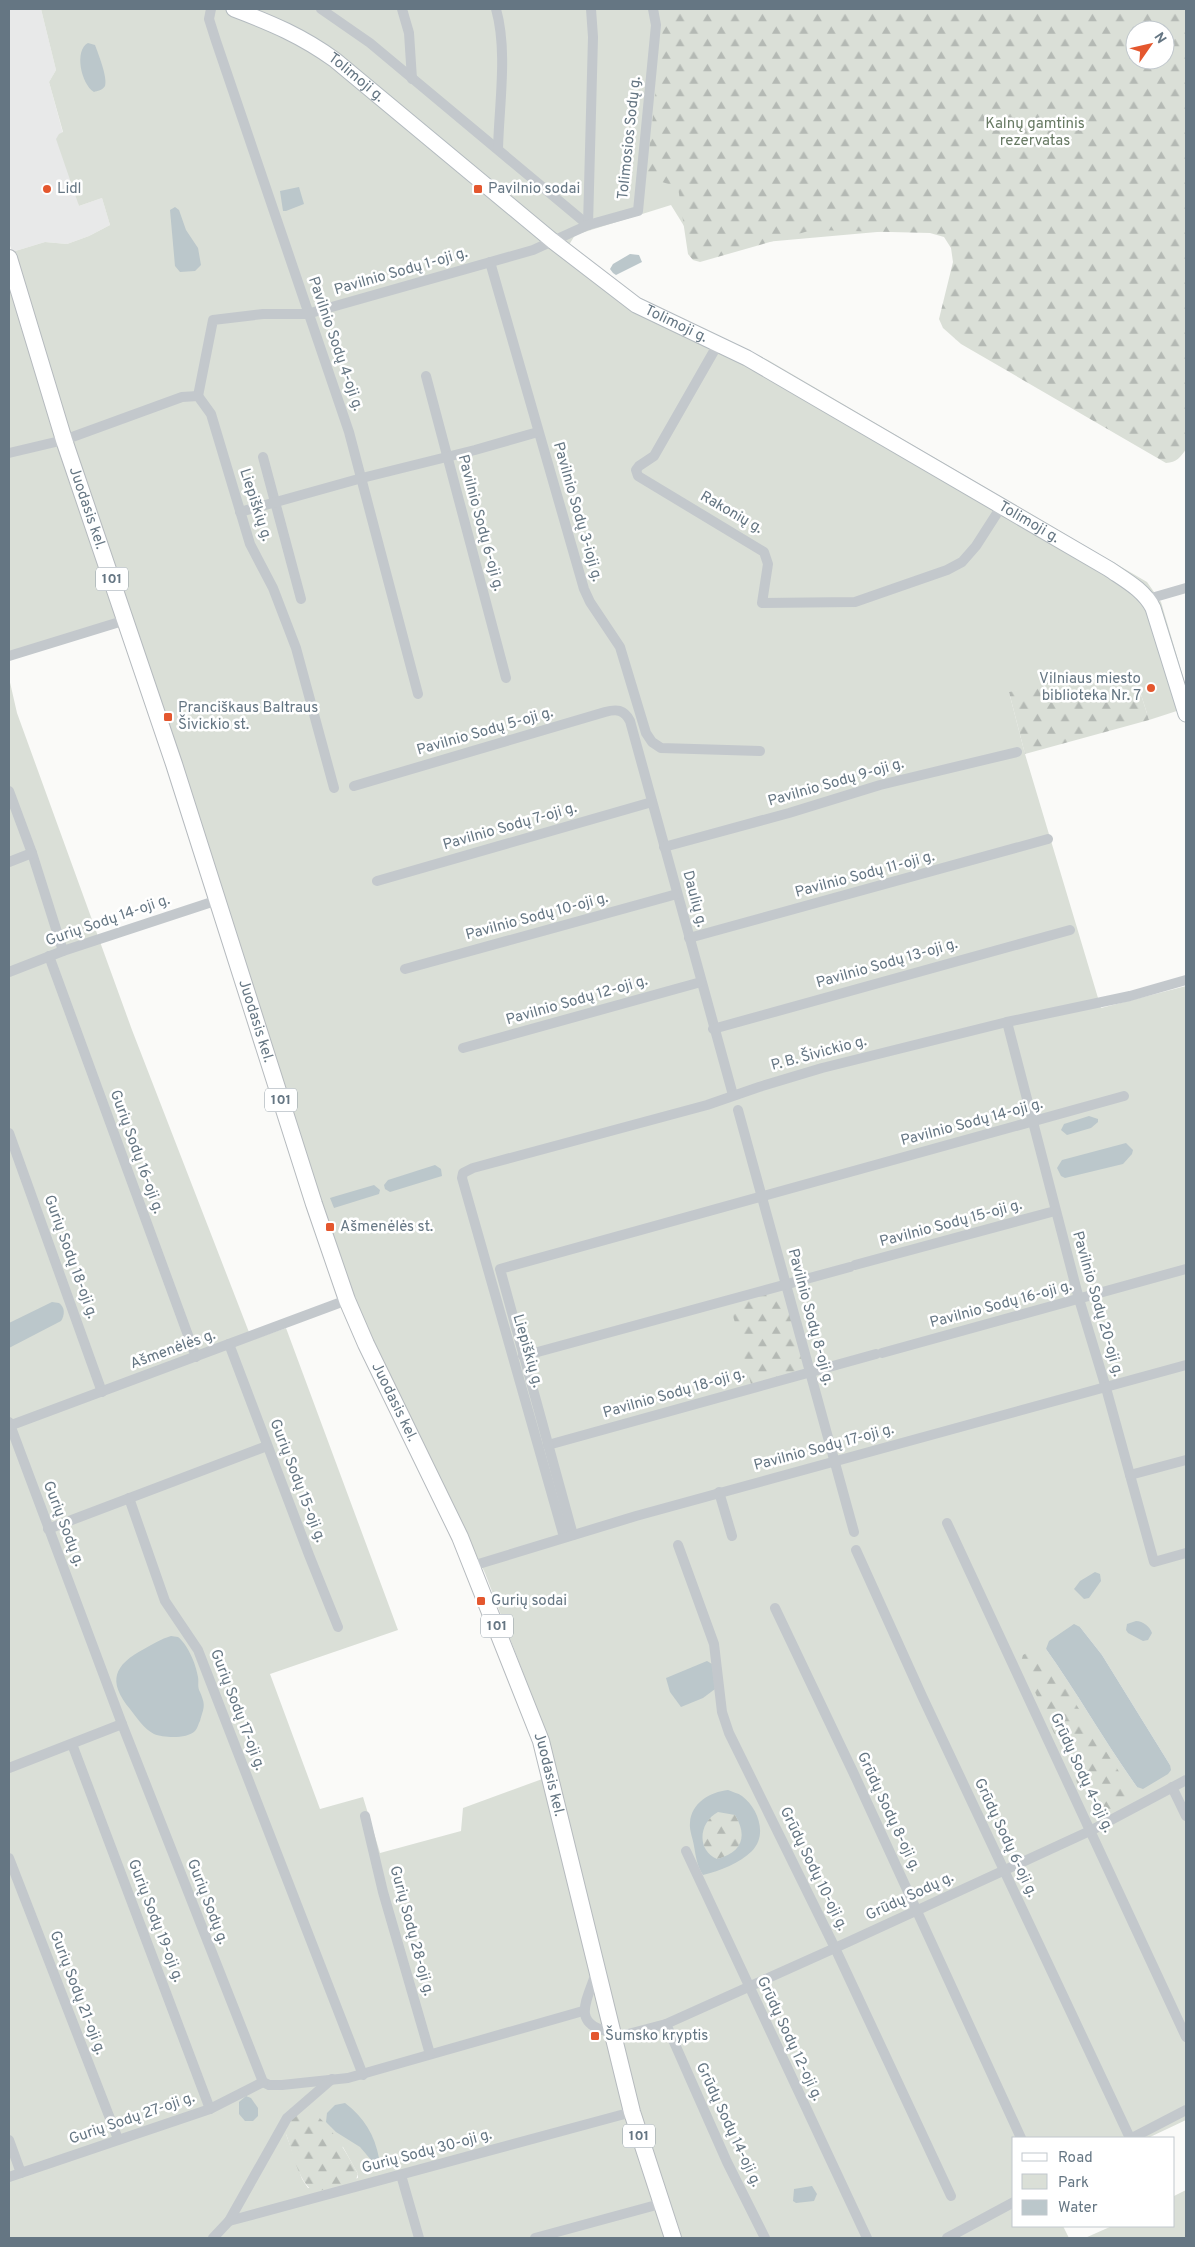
<svg xmlns="http://www.w3.org/2000/svg" width="1195" height="2247" font-family="Overpass,sans-serif">
  <style>
    .built { fill: #e8e9e9 }
    .green { fill: #dadfd7; fill-rule: evenodd }
    .forest { fill: url(#forest-firs); fill-rule: evenodd }
    .water { fill: #bbc7cb; fill-rule: evenodd }
    .lines { fill: none; stroke-linecap: round; stroke-linejoin: round }
    .secondary-casing { stroke: #b3babf; stroke-width: 17 }
    .primary-casing { stroke: #b5babe; stroke-width: 18 }
    .street { stroke: #c3c8cc; stroke-width: 10 }
    .secondary { stroke: #fff; stroke-width: 15 }
    .primary { stroke: #fff; stroke-width: 16 }
    .poi-dot { fill: #e4572e; stroke: #fff; stroke-width: 2 }
    .labels { text-anchor: middle; dominant-baseline: central; stroke-width: 5; stroke-linejoin: round; paint-order: stroke }
    .shield { fill: #fff; stroke: #939fa8; stroke-width: 1 }
    .shield-label { font-size: 14px; font-weight: bold; fill: #657683 }
    .street-label { font-size: 15px; fill: #657683; stroke: #fff }
    .park-label { font-size: 15px; fill: #687a64; stroke: #fff }
    .poi-label { font-size: 15px; fill: #657683; stroke: #fff; text-anchor: start }
  </style>
  <defs>
    <pattern id="forest-firs" width="22" height="20" patternUnits="userSpaceOnUse" patternTransform="scale(1.25)"><rect width="22" height="20" fill="#dadfd7"/><path d="M5 1l3.5 6h-7zM16 11l3.5 6h-7z" fill="#b4b9b4"/></pattern>
  </defs>
  <rect width="100%" height="100%" fill="#fafaf8"/>
  <polygon class="built" points="9,9 41,9 56,70 49,82 63,133 79,206 102,198 110,225 89,236 67,244 45,242 12,252 9,242"/>
  <g class="green">
    <path d="M41 9H1186V420L973 240 922 228 753 243 702 255 671 205 575 235 569 245 638 298 768 360 1147 582 1161 602 1186 687V708L1149 720 1139 688 1135 683C1119 684 1106 687 1093 677L1009 692 1025 754 1101 1008 1186 986V2120L1148 2138H1014V2226H1063L1069 2238H682L638 2107 546 1733 485 1573 363 1326 77 463 12 252 45 242 67 244 89 236 110 225 102 198 79 206 56 139 59 134 63 132 49 82 56 70ZM1135 30H1165V60H1135ZM1080 1627 1102 1655 1170 1765 1137 1787C1105 1742 1078 1694 1046 1649Z"/>
    <polygon points="9,277 121,626 9,660"/>
    <path d="M9 678 17 713 132 1030 252 1340 286 1328 398 1630 270 1674 320 1809 363 1797 380 1853 461 1831 463 1808 545 1778C582 1932 612 2089 666 2238H9ZM286 2134 343 2147 358 2174V2178L308 2188 302 2179Z"/>
    <polygon points="1186,2190 1186,2238 1085,2238 1112,2226 1174,2226 1174,2196"/>
  </g>
  <g class="forest">
    <path d="M661 9H1186V449C1180 458 1177 462 1166 463L961 344 943 328 939 319 953 262 951 248 944 237 930 233 812 230 700 262 693 260 688 254 678 187 646 177 664 18ZM1135 30H1165V60H1135Z"/>
    <polygon points="1084,673 1101,683 1108,685 1135,683 1139,688 1149,720 1025,754 1009,692"/>
    <polygon points="780,1290 784,1293 804,1367 800,1371 751,1384 731,1308 734,1304"/>
    <path d="M1036 1648 1042 1651 1132 1792C1129 1806 1112 1811 1100 1818L1095 1816 1088 1806 1021 1662 1023 1655Z"/>
    <path d="M718 1812 735 1815C748 1836 742 1853 717 1859 696 1850 699 1822 718 1812Z"/>
    <path d="M302 2109C323 2109 349 2157 358 2174L355 2182 314 2192C297 2180 293 2152 286 2134 287 2125 294 2114 302 2109Z"/>
  </g>
  <g class="water">
    <path d="M88 43 95 45C98 53 108 78 105 86 103 90 97 91 94 92 81 84 74 50 88 43Z"/>
    <polygon points="299,187 304,204 286,211 283,211 280,191"/>
    <polygon points="175,207 179,210 186,230 198,248 201,265 195,271 180,272 175,266 170,210"/>
    <polygon points="630,254 639,255 642,262 616,275 613,273 610,269 613,264"/>
    <polygon points="1089,1116 1098,1119 1098,1122 1091,1128 1067,1135 1061,1130 1064,1124"/>
    <polygon points="1126,1143 1133,1150 1132,1154 1123,1164 1065,1178 1061,1176 1057,1168 1062,1160"/>
    <polygon points="435,1165 441,1169 442,1176 390,1192 385,1189 384,1185 388,1180"/>
    <polygon points="374,1185 380,1190 379,1194 334,1208 330,1198 333,1197"/>
    <path d="M52 1302 59 1303C65 1307 65 1315 61 1321L9 1348V1323Z"/>
    <polygon points="1095,1572 1100,1574 1101,1581 1089,1598 1084,1599 1074,1589 1080,1581"/>
    <path d="M1136 1621C1143 1621 1150 1627 1152 1633L1148 1640 1143 1641 1128 1633 1126 1630 1127 1624Z"/>
    <path d="M1074 1624 1080 1627 1102 1655 1170 1765 1171 1770 1168 1774 1143 1789 1137 1787C1105 1742 1078 1694 1046 1649L1049 1641Z"/>
    <path d="M171 1636 178 1637C188 1645 196 1664 198 1677 199 1682 197 1687 200 1692 206 1706 204 1707 200 1721 198 1724 198 1728 195 1731 187 1739 164 1738 154 1734 144 1729 137 1718 130 1709 107 1681 114 1665 144 1649 153 1644 161 1639 171 1636Z"/>
    <polygon points="707,1661 712,1664 715,1689 703,1698 681,1707 670,1692 666,1678"/>
    <path d="M728 1790C732 1792 738 1793 742 1796 758 1808 768 1835 752 1851 740 1863 720 1871 703 1875 697 1866 696 1857 694 1846 693 1839 689 1830 690 1823 691 1803 710 1792 728 1790ZM718 1812 735 1815C748 1836 742 1853 717 1859 696 1850 699 1822 718 1812Z"/>
    <polygon points="246,2096 251,2098 258,2108 258,2116 253,2121 245,2121 239,2114 239,2102"/>
    <path d="M345 2103C364 2117 375 2136 379 2158L377 2161H372L360 2147 336 2132 326 2122 327 2113 335 2105Z"/>
    <polygon points="812,2186 817,2194 814,2201 796,2203 793,2201 794,2189"/>
  </g>
  <g class="lines">
    <defs>
      <g id="secondary">
        <path id="s1" d="M234 9C271 23 302 36 335 60L554 242 636 305 747 358 1109 569C1125 580 1144 590 1153 608L1186 714"/>
      </g>
      <g id="primary">
        <path id="s2" d="M9 258 64 440 174 764 314 1204 347 1300 366 1344 460 1537 541 1741 632 2112 673 2238"/>
      </g>
    </defs>
    <use href="#secondary" class="secondary-casing"/>
    <use href="#primary" class="primary-casing"/>
    <g class="street">
      <polyline points="211,9 209,19 216,41 349,432 418,694"/>
      <polyline points="321,9 370,43 588,225"/>
      <polyline points="402,9 409,33 412,79"/>
      <path d="M496 9C508 51 499 105 498 149"/>
      <polyline points="588,225 593,37 591,9"/>
      <polyline points="490,262 584,589 590,602 620,647 646,733 652,742 661,748 760,751"/>
      <polyline points="718,344 654,456 639,466 636,470 638,476 764,552 768,564 762,603 855,602 947,570 962,562 976,546 1001,507"/>
      <polyline points="426,376 506,678"/>
      <polyline points="198,396 213,320 263,314 307,314 533,250 588,225 638,211 656,25 653,9"/>
      <polyline points="9,453 64,440 182,397 198,396 211,414 250,544 273,588 296,648 334,788"/>
      <polyline points="263,457 301,599"/>
      <polyline points="240,512 362,478 475,450 538,432"/>
      <polyline points="1148,599 1186,588"/>
      <polyline points="9,656 126,620"/>
      <path d="M354 786 605 712C616 709 624 709 630 721L733 1095"/>
      <polyline points="9,791 32,853 63,951"/>
      <polyline points="664,847 789,813 880,785 1017,752"/>
      <polyline points="9,862 32,853"/>
      <polyline points="377,881 652,802"/>
      <polyline points="689,938 1048,839"/>
      <polyline points="49,956 196,1357"/>
      <polyline points="405,969 677,894"/>
      <polyline points="9,972 63,951 218,900"/>
      <polyline points="1007,1022 1079,1299 1106,1388 1154,1562 1186,1553"/>
      <polyline points="713,1029 1070,930"/>
      <polyline points="463,1048 701,982"/>
      <polyline points="738,1110 854,1532"/>
      <polyline points="9,1133 102,1392"/>
      <polyline points="855,1265 1055,1211"/>
      <polyline points="229,1344 309,1555 338,1627"/>
      <polyline points="882,1353 1186,1269"/>
      <polyline points="523,1356 850,1267"/>
      <polyline points="9,1422 122,1724 263,2082 269,2085 282,2085 348,2078 583,2011"/>
      <polyline points="9,1426 347,1300"/>
      <polyline points="548,1445 876,1354"/>
      <polyline points="1130,1475 1186,1460"/>
      <polyline points="719,1492 732,1536"/>
      <polyline points="129,1498 165,1601 198,1650 363,2075"/>
      <polyline points="947,1523 1186,2037"/>
      <polyline points="48,1529 267,1446"/>
      <polyline points="573,1535 500,1269 1124,1096"/>
      <polyline points="564,1537 462,1178 463,1173 473,1168 707,1105 759,1087 822,1068 1007,1022 1130,996 1186,980"/>
      <polyline points="678,1545 714,1644 722,1712 729,1733 835,1948 951,2196"/>
      <polyline points="856,1550 922,1696 1130,2138"/>
      <polyline points="472,1566 636,1516 1186,1365"/>
      <polyline points="775,1608 854,1774 1021,2138"/>
      <polyline points="72,1744 210,2109"/>
      <polyline points="9,1768 122,1724"/>
      <polyline points="1172,1787 1186,1816"/>
      <polyline points="365,1816 383,1892 430,2054"/>
      <polyline points="686,1851 867,2238"/>
      <polyline points="9,1858 118,2139"/>
      <path d="M596 1973C587 2000 570 2025 611 2032"/>
      <polyline points="666,2024 727,2162 765,2238"/>
      <polyline points="613,2038 666,2024 835,1948 1092,1830 1186,1780"/>
      <polyline points="1132,2138 1186,2110"/>
      <polyline points="9,2140 21,2173"/>
      <polyline points="401,2175 419,2238"/>
      <polyline points="9,2177 210,2109 263,2082"/>
      <polyline points="229,2221 632,2112"/>
      <polyline points="213,2238 229,2221 287,2118 332,2079"/>
      <polyline points="535,2238 660,2204"/>
      <polyline points="947,2238 1014,2202"/>
    </g>
    <use href="#secondary" class="secondary"/>
    <use href="#primary" class="primary"/>
  </g>
  <g class="poi-dot">
    <circle cx="47" cy="189" r="5"/>
    <rect x="473" y="184" width="10" height="10" rx="2.5"/>
    <circle cx="1151" cy="688" r="5"/>
    <rect x="163" y="712" width="10" height="10" rx="2.5"/>
    <rect x="325" y="1222" width="10" height="10" rx="2.5"/>
    <rect x="476" y="1596" width="10" height="10" rx="2.5"/>
    <rect x="590" y="2031" width="10" height="10" rx="2.5"/>
  </g>
  <g class="labels">
    <g class="shield">
      <rect x="96" y="567.5" width="32" height="23" rx="4"/>
      <rect x="265" y="1088.5" width="32" height="23" rx="4"/>
      <rect x="481" y="1614.5" width="32" height="23" rx="4"/>
      <rect x="623" y="2124.5" width="32" height="23" rx="4"/>
    </g>
    <g class="shield-label">
      <text x="112" y="579">101</text>
      <text x="281" y="1100">101</text>
      <text x="497" y="1626">101</text>
      <text x="639" y="2136">101</text>
    </g>
    <g class="street-label">
      <text stroke="none"><textPath href="#s1" startOffset="141">Tolimoji g.</textPath></text>
      <text transform="translate(630 138) rotate(-84)">Tolimosios Sodų g.</text>
      <text transform="translate(401 272) rotate(-16)">Pavilnio Sodų 1-oji g.</text>
      <text stroke="none"><textPath href="#s1" startOffset="546">Tolimoji g.</textPath></text>
      <text transform="translate(335 344) rotate(71)">Pavilnio Sodų 4-oji g.</text>
      <text transform="translate(255 505) rotate(72)">Liepiškių g.</text>
      <text stroke="none"><textPath href="#s2" startOffset="262">Juodasis kel.</textPath></text>
      <text transform="translate(577 512) rotate(74)">Pavilnio Sodų 3-ioji g.</text>
      <text transform="translate(731 513) rotate(30)">Rakonių g.</text>
      <text transform="translate(480 523) rotate(75)">Pavilnio Sodų 6-oji g.</text>
      <text stroke="none"><textPath href="#s1" startOffset="951">Tolimoji g.</textPath></text>
      <text transform="translate(485 732) rotate(-16)">Pavilnio Sodų 5-oji g.</text>
      <text transform="translate(836 783) rotate(-16)">Pavilnio Sodų 9-oji g.</text>
      <text transform="translate(510 827) rotate(-16)">Pavilnio Sodų 7-oji g.</text>
      <text transform="translate(865 875) rotate(-15)">Pavilnio Sodų 11-oji g.</text>
      <text transform="translate(694 899) rotate(75)">Daulių g.</text>
      <text transform="translate(537 917) rotate(-15)">Pavilnio Sodų 10-oji g.</text>
      <text transform="translate(108 921) rotate(-19)">Gurių Sodų 14-oji g.</text>
      <text transform="translate(887 964) rotate(-16)">Pavilnio Sodų 13-oji g.</text>
      <text transform="translate(577 1001) rotate(-16)">Pavilnio Sodų 12-oji g.</text>
      <text stroke="none"><textPath href="#s2" startOffset="802">Juodasis kel.</textPath></text>
      <text transform="translate(819 1054) rotate(-15)">P. B. Šivickio g.</text>
      <text transform="translate(972 1123) rotate(-15)">Pavilnio Sodų 14-oji g.</text>
      <text transform="translate(136 1152) rotate(70)">Gurių Sodų 16-oji g.</text>
      <text transform="translate(951 1224) rotate(-15)">Pavilnio Sodų 15-oji g.</text>
      <text transform="translate(70 1257) rotate(70)">Gurių Sodų 18-oji g.</text>
      <text transform="translate(1097 1304) rotate(74)">Pavilnio Sodų 20-oji g.</text>
      <text transform="translate(1001 1305) rotate(-15)">Pavilnio Sodų 16-oji g.</text>
      <text transform="translate(810 1317) rotate(75)">Pavilnio Sodų 8-oji g.</text>
      <text transform="translate(173 1350) rotate(-20)">Ašmenėlės g.</text>
      <text transform="translate(527 1351) rotate(74)">Liepiškių g.</text>
      <text transform="translate(674 1394) rotate(-16)">Pavilnio Sodų 18-oji g.</text>
      <text stroke="none"><textPath href="#s2" startOffset="1208">Juodasis kel.</textPath></text>
      <text transform="translate(824 1448) rotate(-15)">Pavilnio Sodų 17-oji g.</text>
      <text transform="translate(297 1481) rotate(69)">Gurių Sodų 15-oji g.</text>
      <text transform="translate(63 1524) rotate(69)">Gurių Sodų g.</text>
      <text transform="translate(237 1710) rotate(69)">Gurių Sodų 17-oji g.</text>
      <text transform="translate(1081 1773) rotate(65)">Grūdų Sodų 4-oji g.</text>
      <text stroke="none"><textPath href="#s2" startOffset="1612">Juodasis kel.</textPath></text>
      <text transform="translate(888 1812) rotate(65)">Grūdų Sodų 8-oji g.</text>
      <text transform="translate(1005 1838) rotate(65)">Grūdų Sodų 6-oji g.</text>
      <text transform="translate(813 1869) rotate(64)">Grūdų Sodų 10-oji g.</text>
      <text transform="translate(910 1897) rotate(-25)">Grūdų Sodų g.</text>
      <text transform="translate(207 1902) rotate(69)">Gurių Sodų g.</text>
      <text transform="translate(155 1921) rotate(69)">Gurių Sodų 19-oji g.</text>
      <text transform="translate(411 1931) rotate(75)">Gurių Sodų 28-oji g.</text>
      <text transform="translate(77 1993) rotate(69)">Gurių Sodų 21-oji g.</text>
      <text transform="translate(789 2039) rotate(65)">Grūdų Sodų 12-oji g.</text>
      <text transform="translate(132 2119) rotate(-19)">Gurių Sodų 27-oji g.</text>
      <text transform="translate(728 2125) rotate(65)">Grūdų Sodų 14-oji g.</text>
      <text transform="translate(427 2152) rotate(-15)">Gurių Sodų 30-oji g.</text>
    </g>
    <g class="park-label">
      <text x="1035" y="124">Kalnų gamtinis<tspan x="1035" dy="17">rezervatas</tspan></text>
    </g>
    <g class="poi-label">
      <text x="57" y="189">Lidl</text>
      <text x="488" y="189">Pavilnio sodai</text>
      <text x="1141" y="679" text-anchor="end">Vilniaus miesto<tspan x="1141" dy="17">biblioteka Nr. 7</tspan></text>
      <text x="178" y="708">Pranciškaus Baltraus<tspan x="178" dy="17">Šivickio st.</tspan></text>
      <text x="340" y="1227">Ašmenėlės st.</text>
      <text x="491" y="1601">Gurių sodai</text>
      <text x="605" y="2036">Šumsko kryptis</text>
    </g>
  </g>
  <rect width="1195" height="2247" fill="none" stroke="#657683" stroke-width="20"/>
  <rect x="1012" y="2137" width="162" height="90" fill="#ffffff" stroke="#c1c8cd"/>
  <rect x="1022" y="2153" width="25" height="8" fill="#ffffff" stroke="#c1c8cd"/>
  <text x="1058" y="2162" font-size="15" fill="#657683">Road</text>
  <rect x="1022" y="2174" width="25" height="15" fill="#dadfd7" stroke="#c1c8cd"/>
  <text x="1058" y="2187" font-size="15" fill="#657683">Park</text>
  <rect x="1022" y="2200" width="25" height="15" fill="#bbc7cb" stroke="#c1c8cd"/>
  <text x="1058" y="2212" font-size="15" fill="#657683">Water</text>
  <g transform="translate(1150 45) rotate(56)"><circle r="24" fill="#ffffff" stroke="#c1c8cd"/>
  <path d="M0-4L9 19L0 12L-9 19Z" fill="#e4572e"/>
  <text y="-8" font-size="14" font-weight="bold" text-anchor="middle" fill="#657683">N</text>
  </g>
</svg>
